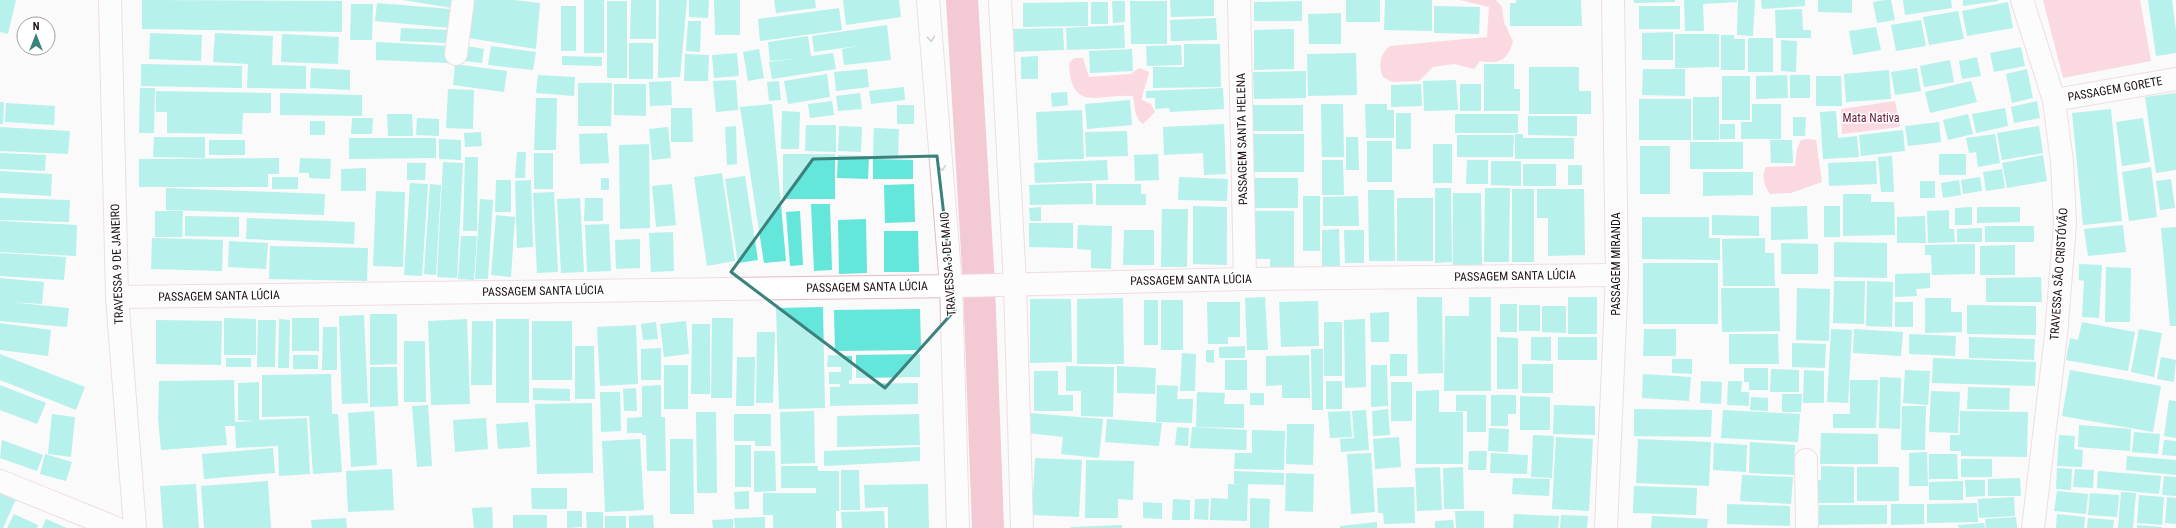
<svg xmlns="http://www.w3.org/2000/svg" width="2176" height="528" font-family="'Roboto Condensed',sans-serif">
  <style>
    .green { fill: #fcb2c4 }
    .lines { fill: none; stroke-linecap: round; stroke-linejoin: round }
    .canal { stroke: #eb8ea6; stroke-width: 32 }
    .building { fill: #64e6db }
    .minor-casing { stroke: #e4bac3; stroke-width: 24 }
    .minor { stroke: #fff; stroke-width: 22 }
    .oneway { stroke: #a59fa1 }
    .marked { fill: none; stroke: #3b827d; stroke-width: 3; stroke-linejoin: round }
    .labels { text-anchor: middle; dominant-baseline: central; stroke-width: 3; stroke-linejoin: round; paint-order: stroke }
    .street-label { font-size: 12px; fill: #1e1013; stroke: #fff }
    .park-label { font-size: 12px; fill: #651432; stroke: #fff }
  </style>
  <rect width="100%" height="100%" fill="#fafafa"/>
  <g class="green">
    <path d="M1460 0H1496L1502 7 1504 22 1513 42C1507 61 1500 64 1480 61L1474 69 1454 64 1433 67 1419 81 1392 82 1383 77C1378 64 1380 54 1390 46L1487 37 1489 7Z"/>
    <polygon points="2043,0 2140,0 2151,61 2063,78"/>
    <path d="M1074 58H1083L1089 77 1131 74 1139 68 1149 72C1147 83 1143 89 1142 100L1151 104 1155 112 1143 124C1134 118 1135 105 1133 96 1097 94 1071 113 1069 63Z"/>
    <polygon points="1895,101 1900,127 1842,134 1841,109"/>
    <path d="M1809 139 1816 140 1822 182 1791 193 1770 194C1764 185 1761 177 1766 167L1795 166 1797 149 1801 140Z"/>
  </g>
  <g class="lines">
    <polyline class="canal" points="962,0 979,285 988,528"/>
  </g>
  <g class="building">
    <polygon points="0,0 16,0 8,34 0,32"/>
    <polygon points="142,0 342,1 342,32 142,29"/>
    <polygon points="403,0 453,0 452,8"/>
    <polygon points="472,0 514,0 540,3 536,49 463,37"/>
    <rect x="584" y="0" width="20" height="53"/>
    <polygon points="631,0 656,0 656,39 630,39"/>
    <polygon points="659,0 687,0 680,77 658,78"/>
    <polygon points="689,0 709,0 708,18 689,17"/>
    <polygon points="714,0 740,0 740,35 715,35"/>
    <polygon points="774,0 815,0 816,8 776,13"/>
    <polygon points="843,0 899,0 901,17 846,25"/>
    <polygon points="1170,0 1214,0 1214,16 1171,17"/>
    <rect x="1346" y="0" width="34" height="22"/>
    <polygon points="1385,0 1432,0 1432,31 1384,30"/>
    <polygon points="1516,0 1581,0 1582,26 1510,26 1510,3 1516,3"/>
    <polygon points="1634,0 1675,0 1675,2 1634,3"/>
    <polygon points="1684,0 1737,0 1737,2 1703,4 1704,31 1685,31"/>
    <polygon points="1738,0 1755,0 1753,36 1737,35"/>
    <polygon points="1761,0 1805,0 1805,6 1762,9"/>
    <polygon points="1818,0 1852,0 1852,13 1818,12"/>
    <polygon points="1885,0 1891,0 1895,20 1877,23 1873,2"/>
    <polygon points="1903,0 1951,0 1952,8 1905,15"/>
    <polygon points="1963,0 1998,0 1998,1 1963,6"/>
    <polygon points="2148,0 2172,0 2176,31 2176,53 2156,56"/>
    <rect x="607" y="1" width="20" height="77"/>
    <polygon points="1112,1 1125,1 1125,22 1113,23"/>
    <polygon points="1130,1 1167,1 1167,44 1131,44"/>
    <polygon points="1302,1 1302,21 1254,21 1254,2"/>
    <polygon points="1088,2 1088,26 1023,27 1023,3"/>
    <rect x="1091" y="2" width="17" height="22"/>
    <polygon points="2008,2 2013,28 1967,36 1962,11"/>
    <polygon points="377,3 451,9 450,28 375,21"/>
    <polygon points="351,4 373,4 372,40 350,40"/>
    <rect x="561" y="6" width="15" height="45"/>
    <polygon points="1434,6 1480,7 1479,34 1434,33"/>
    <rect x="1639" y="6" width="41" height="23"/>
    <polygon points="839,8 842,30 760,41 758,19"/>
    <polygon points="1802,9 1803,30 1811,30 1811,38 1776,38 1775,10"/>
    <polygon points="1958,11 1964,39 1929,45 1923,17"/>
    <polygon points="1341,13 1341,44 1309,44 1308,14"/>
    <polygon points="1216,18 1217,40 1171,41 1170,20"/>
    <polygon points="1921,20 1926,46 1896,51 1891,25"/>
    <polygon points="688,21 701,21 700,52 686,51"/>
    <polygon points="887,25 891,60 844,65 842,49 858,46 814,52 812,36"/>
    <polygon points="1124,25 1125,48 1067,50 1066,28"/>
    <polygon points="1876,27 1881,50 1853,55 1849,31"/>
    <polygon points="401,28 450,30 449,43 400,41"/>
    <polygon points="1063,28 1064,50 1012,52 1011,29"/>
    <polygon points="1294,29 1294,69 1254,70 1254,30"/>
    <polygon points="1673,32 1673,60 1642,60 1642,33"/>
    <polygon points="150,33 202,35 201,61 149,59"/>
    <polygon points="215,33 273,36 272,65 306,66 306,89 247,88 248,64 213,62"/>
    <polygon points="282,34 339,37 338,64 281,62"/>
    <polygon points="1675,34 1719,34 1719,67 1675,68"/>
    <polygon points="1721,35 1734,35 1734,39 1745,39 1745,70 1721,70"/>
    <polygon points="808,36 811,56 833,53 836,69 772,79 769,62 795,59 770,61 768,42"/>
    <rect x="1748" y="38" width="25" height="34"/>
    <polygon points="1781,40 1797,41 1796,72 1781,71"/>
    <polygon points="376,42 449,46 448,63 376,60"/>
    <rect x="629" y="43" width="24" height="36"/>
    <polygon points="1184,44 1220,44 1221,87 1153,88 1153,67 1184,67"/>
    <polygon points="1181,45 1182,65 1147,66 1146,46"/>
    <polygon points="467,46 484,49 482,63 465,61"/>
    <polygon points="491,46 536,52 533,70 488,65"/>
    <polygon points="2021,47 2025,66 1994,72 1990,53"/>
    <polygon points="759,49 764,78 748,81 743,52"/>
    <polygon points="1132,49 1133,71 1090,73 1089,51"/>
    <polygon points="737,53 739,76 714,78 712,55"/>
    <polygon points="1356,53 1357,95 1308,96 1307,54"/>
    <polygon points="685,54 709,55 708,81 684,81"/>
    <polygon points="562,56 602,57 602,66 562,65"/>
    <polygon points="1038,56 1038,79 1021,79 1021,57"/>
    <polygon points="1977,57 1981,76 1962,79 1959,61"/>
    <polygon points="1950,60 1954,82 1924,87 1920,66"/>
    <polygon points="141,64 242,66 242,88 141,86"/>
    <polygon points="455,64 507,71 504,92 453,85"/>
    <polygon points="1484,64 1514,64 1514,89 1520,89 1520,111 1484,111"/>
    <polygon points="1529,67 1579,67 1579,91 1591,91 1591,114 1529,114"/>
    <polygon points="311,68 350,70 350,90 310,88"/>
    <polygon points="1917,68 1921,91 1895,95 1891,72"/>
    <polygon points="867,69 869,87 836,91 834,72"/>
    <polygon points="1643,69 1685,69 1685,96 1642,95"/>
    <polygon points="2027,69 2033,98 2012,103 2006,74"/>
    <polygon points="1889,70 1891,99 1846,102 1844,74"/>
    <polygon points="1306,71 1306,98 1254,99 1253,72"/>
    <polygon points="827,74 830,97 788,104 784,81"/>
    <polygon points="538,75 575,77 574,96 536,93"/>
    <polygon points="1787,75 1788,98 1756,99 1756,76"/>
    <rect x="1790" y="75" width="20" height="23"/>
    <rect x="1722" y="76" width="28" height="44"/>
    <polygon points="1816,76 1841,76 1842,106 1816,106"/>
    <polygon points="736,80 738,110 716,112 713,81"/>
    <polygon points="1456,80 1458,110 1424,111 1423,81"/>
    <polygon points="671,81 672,105 650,106 649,82"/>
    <polygon points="779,81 781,100 769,101 767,82"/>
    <polygon points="1971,81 1977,102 1930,113 1925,92"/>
    <polygon points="578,83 612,83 611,126 578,126"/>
    <polygon points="614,84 646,84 646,116 614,115"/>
    <polygon points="1421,84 1422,106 1391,107 1391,85"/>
    <rect x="1460" y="84" width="21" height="27"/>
    <polygon points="904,87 905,100 871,104 869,91"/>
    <polygon points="140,88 155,88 154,133 139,133"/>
    <polygon points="1223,88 1224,109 1170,112 1169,108 1155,109 1155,98 1146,98 1146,91"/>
    <polygon points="448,89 474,90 473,129 446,128"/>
    <polygon points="156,91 271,93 271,113 243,113 242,134 167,133 167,112 156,112"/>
    <polygon points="1067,92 1068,105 1052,107 1051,93"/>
    <polygon points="280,93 362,95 362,116 280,115"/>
    <polygon points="860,93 862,109 838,111 836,96"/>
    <polygon points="2176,93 2176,170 2156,173 2145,97"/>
    <rect x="1693" y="97" width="26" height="43"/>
    <polygon points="536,98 557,98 556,150 534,150"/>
    <rect x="1639" y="99" width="52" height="41"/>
    <polygon points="1130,100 1132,125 1087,129 1085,104"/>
    <polygon points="832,101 834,115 810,118 808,104"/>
    <polygon points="2037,101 2040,118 2014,123 2011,107"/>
    <polygon points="0,102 4,102 3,124 0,124"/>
    <polygon points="6,103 55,106 54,125 5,122"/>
    <polygon points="772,104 786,261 764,263 740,107"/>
    <polygon points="1321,104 1343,104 1344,157 1322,157"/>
    <polygon points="1365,104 1387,104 1387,110 1394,110 1394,138 1366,138"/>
    <polygon points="1752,104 1781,104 1781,139 1741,139 1741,122 1752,122"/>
    <rect x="897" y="105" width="17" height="19"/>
    <rect x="1253" y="105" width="50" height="26"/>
    <polygon points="671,108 692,108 693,142 671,142"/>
    <polygon points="2005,108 2008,126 1976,133 1972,114"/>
    <polygon points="2111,109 2122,221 2083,225 2072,113"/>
    <polygon points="1082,110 1084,159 1038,160 1036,112"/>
    <polygon points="782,111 800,112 799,149 781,149"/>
    <polygon points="1836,111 1838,138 1857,136 1859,157 1823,159 1820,112"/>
    <rect x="1396" y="113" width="15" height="36"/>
    <polygon points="387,114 412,114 413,136 388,136"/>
    <rect x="1455" y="114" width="63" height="19"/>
    <polygon points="1968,114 1973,134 1948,140 1943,120"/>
    <polygon points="1528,116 1577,116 1577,136 1528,135"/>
    <polygon points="1793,117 1806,117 1805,136 1793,136"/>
    <polygon points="352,118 373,118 372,134 351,134"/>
    <polygon points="417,118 439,119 439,136 416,135"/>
    <polygon points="2143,118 2150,162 2122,166 2116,122"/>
    <rect x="310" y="121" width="15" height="14"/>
    <polygon points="1939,122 1941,142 1908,146 1905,126"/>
    <polygon points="1224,124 1226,174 1204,175 1203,153 1164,155 1163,127"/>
    <rect x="1720" y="124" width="15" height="15"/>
    <polygon points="806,125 836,125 836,152 805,151"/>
    <polygon points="736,126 737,164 727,165 725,127"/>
    <polygon points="839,126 862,127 861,152 838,151"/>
    <polygon points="2039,126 2043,153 2002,160 1997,133"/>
    <polygon points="0,127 70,131 68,154 0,151"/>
    <polygon points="668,127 671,158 652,160 649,129"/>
    <polygon points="874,128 899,129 898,157 873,156"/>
    <polygon points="1903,130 1905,151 1861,156 1859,135"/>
    <polygon points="1127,131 1128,156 1086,157 1085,132"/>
    <polygon points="481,132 482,146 465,147 464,133"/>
    <polygon points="607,133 609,163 580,164 579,134"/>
    <rect x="1252" y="134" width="52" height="38"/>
    <polygon points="1515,134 1523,134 1523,138 1574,138 1574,159 1515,159"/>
    <polygon points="1995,134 2000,163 1978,167 1976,152 1969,153 1966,138"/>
    <polygon points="1457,135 1514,135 1513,157 1457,157"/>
    <polygon points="154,137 205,137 205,158 153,157"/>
    <polygon points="1346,137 1358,137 1359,170 1346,170"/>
    <polygon points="349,138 436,138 436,158 349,159"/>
    <polygon points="439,139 461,140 461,160 439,159"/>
    <rect x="209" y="140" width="36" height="15"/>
    <polygon points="1770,140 1792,140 1793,163 1771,163"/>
    <rect x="1367" y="141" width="25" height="41"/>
    <rect x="1690" y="142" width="53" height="27"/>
    <polygon points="649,144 650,228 620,229 619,145"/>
    <rect x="1433" y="144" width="19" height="39"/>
    <rect x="1640" y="146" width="30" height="48"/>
    <polygon points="517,152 526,152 525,178 515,178"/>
    <polygon points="0,153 46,155 45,171 0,169"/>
    <rect x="534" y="153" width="19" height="36"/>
    <rect x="783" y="154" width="52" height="45"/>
    <polygon points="1158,154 1159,180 1135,181 1134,155"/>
    <rect x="1939" y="154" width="27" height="21"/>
    <polygon points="838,155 869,156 868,179 837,178"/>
    <polygon points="2043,155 2047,181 2007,188 2002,163"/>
    <polygon points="1892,156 1894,192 1881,192 1878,157"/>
    <polygon points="465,157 478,157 477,231 463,231"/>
    <polygon points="279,158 279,174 268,174 268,187 139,187 139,159"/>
    <polygon points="300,158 331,159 330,179 309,178 309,173 299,173"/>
    <polygon points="873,159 913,160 913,179 873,179"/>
    <polygon points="1107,160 1108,180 1035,183 1034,163"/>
    <polygon points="1322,160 1343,160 1344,195 1322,195"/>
    <polygon points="1467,160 1488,160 1488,184 1466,184"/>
    <polygon points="1491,161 1521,161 1521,186 1491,185"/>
    <polygon points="1876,161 1877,184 1829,186 1828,163"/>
    <polygon points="443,162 463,163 457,278 437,277"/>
    <polygon points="407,163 426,163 425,180 407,180"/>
    <rect x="1523" y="164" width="33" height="22"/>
    <rect x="1568" y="165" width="14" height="20"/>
    <polygon points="2151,167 2157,217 2129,221 2122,172"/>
    <polygon points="366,168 366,191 341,191 341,169"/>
    <polygon points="2002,169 2005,188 1986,191 1983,172"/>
    <polygon points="0,171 52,174 51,196 0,193"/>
    <polygon points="1703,172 1753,172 1753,195 1703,196"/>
    <polygon points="722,173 735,261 707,266 694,177"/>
    <polygon points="745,176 758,260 738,263 725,179"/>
    <rect x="272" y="177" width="26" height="12"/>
    <polygon points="1179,177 1228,179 1227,201 1178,200"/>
    <polygon points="1980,177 1982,191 1963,194 1961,180"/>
    <rect x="601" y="178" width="8" height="12"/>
    <rect x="1253" y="178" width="45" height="30"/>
    <polygon points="2171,179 2175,208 2160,210 2156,181"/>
    <polygon points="496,180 511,180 511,212 495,212"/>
    <polygon points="531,180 533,247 517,248 515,181"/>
    <polygon points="1959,180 1961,195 1943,198 1941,183"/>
    <rect x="1920" y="181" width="15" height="17"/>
    <polygon points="410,183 428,184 422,276 404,275"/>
    <polygon points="1092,183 1093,204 1030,205 1029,185"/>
    <polygon points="430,184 441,185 436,275 424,274"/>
    <polygon points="672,184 676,225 656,227 652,186"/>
    <polygon points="914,184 915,222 885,223 884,185"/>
    <polygon points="1096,184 1141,184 1141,194 1146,194 1146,205 1096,205"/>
    <polygon points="166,188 325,194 324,215 166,210"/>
    <polygon points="1435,188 1451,188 1452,262 1435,263"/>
    <polygon points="1485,188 1510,188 1509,262 1484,262"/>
    <rect x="1512" y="189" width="22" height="73"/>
    <polygon points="1537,189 1584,189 1585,255 1548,256 1548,218 1537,218"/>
    <polygon points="1368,190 1394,190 1395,261 1369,261"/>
    <polygon points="376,191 405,192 403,267 373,266"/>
    <polygon points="554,192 558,272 537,273 533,193"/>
    <polygon points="1453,193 1481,193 1482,268 1453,268"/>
    <polygon points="1843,194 1871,194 1871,202 1894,202 1895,235 1843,236"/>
    <rect x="1303" y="196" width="17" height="55"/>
    <polygon points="1358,196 1359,226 1323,226 1323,197"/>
    <polygon points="0,198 70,200 69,222 0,220"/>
    <polygon points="580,198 584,272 561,273 557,199"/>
    <polygon points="585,198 603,198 603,221 584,221"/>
    <rect x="1397" y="198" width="36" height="63"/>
    <polygon points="480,199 493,200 488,279 475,279"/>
    <polygon points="811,204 830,204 832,270 814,271"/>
    <polygon points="1193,206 1227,207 1227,265 1193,264"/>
    <polygon points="1807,206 1808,239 1771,240 1771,207"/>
    <rect x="1824" y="206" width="16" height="31"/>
    <polygon points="1041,207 1041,221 1030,221 1029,208"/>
    <polygon points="1972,207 1972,225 1955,225 1955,208"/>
    <polygon points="1977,207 2020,207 2020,222 1977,223"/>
    <polygon points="1162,209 1188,209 1187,267 1161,267"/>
    <polygon points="1949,210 1949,229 1954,229 1955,242 1928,243 1927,211"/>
    <polygon points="155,211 183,211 182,237 155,237"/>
    <polygon points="800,211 803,265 790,266 786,212"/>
    <polygon points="1254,211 1294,211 1294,270 1270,270 1270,259 1254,259"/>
    <polygon points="496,215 515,217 511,277 491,275"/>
    <polygon points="1712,215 1759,216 1759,236 1712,235"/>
    <polygon points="185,216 239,217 239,237 185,236"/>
    <polygon points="1925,216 1926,243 1897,243 1897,217"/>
    <polygon points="1642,217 1709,217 1709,238 1720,238 1720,260 1642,259"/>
    <polygon points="247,218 355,222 354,244 246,239"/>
    <polygon points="866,219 867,273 839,274 838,220"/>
    <polygon points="0,221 77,225 76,256 0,252"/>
    <polygon points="1029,223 1073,223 1073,248 1029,247"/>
    <polygon points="609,224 611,271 587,272 585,225"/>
    <polygon points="1078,225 1112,226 1111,269 1091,268 1091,250 1077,249"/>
    <polygon points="2123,225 2126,252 2088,256 2084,229"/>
    <rect x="1985" y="226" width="49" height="16"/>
    <polygon points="2176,227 2176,326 2170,326 2161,228"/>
    <polygon points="1982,228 1982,242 1957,242 1957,229"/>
    <polygon points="1339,229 1340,266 1322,266 1322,230"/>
    <polygon points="1124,230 1154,230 1154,265 1123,265"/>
    <polygon points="1344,230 1364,230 1364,263 1345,263"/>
    <polygon points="884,231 918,231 919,272 884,272"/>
    <polygon points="673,232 674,271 651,272 649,233"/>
    <polygon points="461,236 477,236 474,280 458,279"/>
    <polygon points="152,238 223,240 222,271 151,269"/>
    <polygon points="1765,238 1765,253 1774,253 1775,286 1723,286 1722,239"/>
    <polygon points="640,239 640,268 616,269 615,240"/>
    <polygon points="229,241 268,243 266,269 228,267"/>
    <polygon points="1834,242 1887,243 1887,278 1834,277"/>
    <polygon points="1781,243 1818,244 1818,274 1781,274"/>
    <polygon points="1975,244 1975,274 1932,275 1931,255 1925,255 1925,245"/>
    <polygon points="2015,245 2015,275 1980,275 1980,246"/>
    <polygon points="270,246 368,248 367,281 269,279"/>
    <polygon points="0,253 66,257 64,280 0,276"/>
    <rect x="1643" y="263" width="75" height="61"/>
    <polygon points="2079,264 2102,265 2099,318 2082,317 2084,281 2079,280"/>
    <polygon points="2106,267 2131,268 2130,322 2105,322"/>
    <polygon points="1930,273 1930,288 1916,289 1917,296 1895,297 1895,274"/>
    <polygon points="2041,277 2042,302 1986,302 1986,278"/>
    <polygon points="0,278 44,282 42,304 9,302 69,308 67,327 0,321"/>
    <polygon points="1834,281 1865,281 1864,324 1833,323"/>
    <polygon points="1867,281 1893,282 1892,327 1866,326"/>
    <polygon points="1721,288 1779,288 1780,331 1722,332"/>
    <polygon points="1797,288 1830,289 1829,341 1796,340"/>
    <polygon points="1265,297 1268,350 1247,350 1245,298"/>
    <polygon points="1417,297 1442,297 1443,373 1418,374"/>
    <polygon points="1469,297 1491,297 1491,391 1444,391 1445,316 1469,316"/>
    <rect x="1568" y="297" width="29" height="37"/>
    <polygon points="1123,298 1124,364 1077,364 1077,299"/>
    <polygon points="1925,298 1951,298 1951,312 1962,312 1962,332 1925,333"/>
    <polygon points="1030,299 1071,299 1072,362 1030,363"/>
    <rect x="1144" y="300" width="14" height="45"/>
    <rect x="1161" y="300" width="22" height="50"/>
    <polygon points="1318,301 1319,346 1281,347 1279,302"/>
    <polygon points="1207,302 1240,302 1240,337 1228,337 1228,344 1208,344"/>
    <rect x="1895" y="302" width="18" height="25"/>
    <rect x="1500" y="304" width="17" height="28"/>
    <rect x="1519" y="305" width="21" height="26"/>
    <polygon points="1967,305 2036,306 2036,335 1967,334"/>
    <polygon points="1542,306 1566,306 1566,333 1542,332"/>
    <polygon points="823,307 825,408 779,409 776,308"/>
    <polygon points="920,309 921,350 835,351 834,310"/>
    <polygon points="1389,312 1389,342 1371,342 1370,313"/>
    <polygon points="370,314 397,314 397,364 370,365"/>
    <polygon points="364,315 368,403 342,404 339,316"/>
    <polygon points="224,318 256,319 256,355 224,355"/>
    <rect x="292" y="318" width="27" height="33"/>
    <polygon points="712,318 733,318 732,398 711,398"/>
    <polygon points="279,319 290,320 289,368 278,368"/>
    <polygon points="467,319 470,404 431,405 428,321"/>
    <rect x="496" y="319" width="33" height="84"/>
    <polygon points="1365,319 1366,387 1345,388 1344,320"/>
    <polygon points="156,320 222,321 221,365 156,364"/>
    <polygon points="258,320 276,320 275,367 257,367"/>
    <polygon points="472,321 493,321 492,385 471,385"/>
    <rect x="532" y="321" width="40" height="59"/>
    <polygon points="686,321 689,354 664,357 660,324"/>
    <polygon points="656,322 658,339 643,340 641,324"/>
    <rect x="1324" y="322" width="18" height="54"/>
    <polygon points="2082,322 2135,332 2128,371 2066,360 2070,338 2078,340"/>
    <polygon points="0,323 51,330 48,356 0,350"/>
    <polygon points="692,324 710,324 710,394 691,394"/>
    <polygon points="636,325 638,384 600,386 597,327"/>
    <polygon points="323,327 337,327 337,370 322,370"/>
    <polygon points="1644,329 1676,329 1676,356 1643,356"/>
    <polygon points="1831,329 1852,330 1848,403 1827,402"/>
    <polygon points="1854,329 1903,332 1901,356 1853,353"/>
    <polygon points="2139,329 2162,333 2154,377 2131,372"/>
    <polygon points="757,332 775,332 773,403 756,403"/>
    <polygon points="1729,334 1778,334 1779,364 1729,364"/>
    <polygon points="1909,334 1956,336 1955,356 1909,354"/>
    <polygon points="1497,337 1518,338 1518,389 1497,389"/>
    <polygon points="1531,337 1551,337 1551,361 1531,360"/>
    <rect x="1558" y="337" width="39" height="23"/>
    <polygon points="1969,337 2035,339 2034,360 1969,358"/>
    <polygon points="404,341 425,341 426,402 404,402"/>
    <polygon points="1792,343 1826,344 1825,368 1792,367"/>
    <polygon points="575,346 594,346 595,399 575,399"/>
    <polygon points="1245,346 1245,358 1219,358 1219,347"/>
    <polygon points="661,348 661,380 641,380 641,349"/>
    <polygon points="1311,349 1323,349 1323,410 1312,410"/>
    <polygon points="1206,350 1214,350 1214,363 1206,362"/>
    <polygon points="1182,353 1196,354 1195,391 1180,391"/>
    <polygon points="0,354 85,387 76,410 0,380"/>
    <polygon points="920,354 920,377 856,378 856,355"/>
    <rect x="1390" y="354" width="17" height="22"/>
    <rect x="293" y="355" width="25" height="14"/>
    <polygon points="828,355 852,356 852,380 849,380 849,384 918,383 918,404 830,406 830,387 840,387 840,384 829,384 829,372 841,372 841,367 827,367"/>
    <polygon points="1309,355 1310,398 1282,398 1282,385 1266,386 1266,356"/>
    <polygon points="737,357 755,357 754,406 736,406"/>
    <polygon points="2161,357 2176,360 2174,382 2157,379"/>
    <rect x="226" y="358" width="25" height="9"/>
    <polygon points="1933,358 2036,362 2035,386 1932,383"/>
    <polygon points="1672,359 1692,359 1692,374 1672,373"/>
    <rect x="1225" y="360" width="22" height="30"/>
    <rect x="1522" y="364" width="31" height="29"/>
    <rect x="664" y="365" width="24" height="44"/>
    <polygon points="1371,365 1387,365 1388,406 1371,407"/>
    <polygon points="1066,366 1114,367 1113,417 1081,416 1081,391 1066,391"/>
    <polygon points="1117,366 1156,368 1155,394 1117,393"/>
    <polygon points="370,367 397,367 398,406 370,407"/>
    <polygon points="1744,368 1768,368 1768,390 1749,390 1749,382 1744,382"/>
    <polygon points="1771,369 1799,370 1799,392 1770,392"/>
    <polygon points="1804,370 1824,371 1824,403 1803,403"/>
    <polygon points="1905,370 1930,371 1928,405 1903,403"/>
    <polygon points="2070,370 2161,386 2153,432 2062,416"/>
    <polygon points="1034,371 1058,371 1058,395 1073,395 1073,411 1034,411"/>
    <polygon points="331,374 332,414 338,414 342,472 313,474 309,416 262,417 262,375"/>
    <polygon points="1643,374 1691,377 1689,401 1642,398"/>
    <polygon points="1880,377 1901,378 1900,429 1879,428"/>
    <polygon points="234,380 235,422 255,421 238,420 238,383 259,382 259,420 307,418 310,474 279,476 278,446 236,448 235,426 225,426 227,445 161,450 158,418 159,381"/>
    <polygon points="1850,380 1878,380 1876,428 1833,428 1833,414 1850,414"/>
    <rect x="1326" y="381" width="16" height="28"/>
    <polygon points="1701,381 1722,382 1721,404 1700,403"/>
    <polygon points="1728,381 1742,381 1741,392 1749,392 1749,406 1727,405"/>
    <rect x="1391" y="382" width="21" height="39"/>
    <polygon points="0,385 46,403 37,424 0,410"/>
    <polygon points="661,385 661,417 665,417 666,471 647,471 646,435 642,435 642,433 627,433 627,418 642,417 642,386"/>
    <polygon points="1157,385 1178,386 1177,399 1193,399 1192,423 1156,422"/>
    <polygon points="1968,387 2010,388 2009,410 1967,409"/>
    <polygon points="533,388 570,389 570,401 533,400"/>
    <polygon points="636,388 637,411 624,411 623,389"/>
    <polygon points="1439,390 1439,412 1463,412 1463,464 1416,464 1416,391"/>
    <polygon points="1931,391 1960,392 1958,433 1929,432"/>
    <polygon points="600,392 620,392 621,431 601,432"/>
    <polygon points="1197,392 1225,393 1224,404 1244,404 1244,428 1196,427"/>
    <rect x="1250" y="393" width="14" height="12"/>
    <polygon points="1782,394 1802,394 1801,412 1782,412"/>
    <polygon points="1456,395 1486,395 1486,432 1467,432 1467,411 1456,411"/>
    <polygon points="1491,395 1516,395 1516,414 1508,414 1508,426 1491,426"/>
    <polygon points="1520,396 1550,397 1550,430 1520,430"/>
    <polygon points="1751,397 1768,398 1768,411 1750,410"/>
    <polygon points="2169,400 2176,401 2176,438 2164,436"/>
    <polygon points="592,403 593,473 537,474 535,404"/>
    <polygon points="428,405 432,466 417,467 412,406"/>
    <polygon points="1554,405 1595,406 1595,435 1553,434"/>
    <polygon points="1902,406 1926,406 1925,450 1901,450"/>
    <polygon points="1388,409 1390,435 1373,436 1372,411"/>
    <polygon points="1634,409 1712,410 1711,437 1634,436"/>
    <polygon points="1366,410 1369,450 1341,452 1340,439 1354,438 1352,411"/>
    <polygon points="1723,410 1800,414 1798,442 1721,438"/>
    <polygon points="374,411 377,465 351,467 348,413"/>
    <polygon points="814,411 815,463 781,464 780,412"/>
    <polygon points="1350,411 1352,437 1330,438 1328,412"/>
    <polygon points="1960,411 2028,412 2027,457 1961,456 1961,451 1950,451 1950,435 1960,435"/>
    <polygon points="696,412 716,412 717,493 697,493"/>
    <polygon points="1030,413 1103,419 1099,458 1061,454 1063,437 1028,433"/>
    <polygon points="52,414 75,417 71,457 48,454"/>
    <polygon points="734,414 771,414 771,446 755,446 755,441 734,441"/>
    <polygon points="919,414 920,445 837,447 837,416"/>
    <polygon points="486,418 488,449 455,452 453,420"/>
    <polygon points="1107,419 1162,423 1159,446 1105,442"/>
    <polygon points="528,422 530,447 498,449 496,424"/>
    <polygon points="1287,424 1314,424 1313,465 1286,464"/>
    <polygon points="2079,425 2131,429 2130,451 2078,447"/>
    <polygon points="1177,427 1189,428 1188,446 1175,445"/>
    <polygon points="1192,427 1247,430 1246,450 1190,448"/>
    <polygon points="1489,428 1509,429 1508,452 1488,451"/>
    <polygon points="1252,430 1285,431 1284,470 1234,469 1235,453 1252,453"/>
    <polygon points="2134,432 2160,434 2158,454 2132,452"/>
    <polygon points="1821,433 1878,434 1878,464 1820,464"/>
    <polygon points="1533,435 1554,436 1552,478 1531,477"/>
    <polygon points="2059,435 2075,436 2074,449 2083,450 2082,467 2057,466"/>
    <polygon points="1399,437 1401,467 1375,469 1373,439"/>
    <polygon points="1556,437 1593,439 1589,511 1552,509"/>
    <polygon points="640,439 644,510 605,512 602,441"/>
    <polygon points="670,439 693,439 694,514 670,514"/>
    <polygon points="1638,439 1711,442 1709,486 1636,483"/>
    <polygon points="2,440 43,455 37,471 0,458"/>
    <polygon points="2164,440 2176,441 2176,456 2162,455"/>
    <polygon points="1750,442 1795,445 1794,475 1749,473"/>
    <polygon points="1714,443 1747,445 1746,472 1713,470"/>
    <rect x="735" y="445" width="16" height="42"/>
    <polygon points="920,447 920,461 824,466 824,451"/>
    <polygon points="273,448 275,473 204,479 202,454"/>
    <polygon points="754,451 775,451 776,491 754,492"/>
    <polygon points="1469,451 1487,451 1486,470 1468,470"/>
    <polygon points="1927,452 1928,486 1909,486 1909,453"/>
    <polygon points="1371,453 1375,512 1351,514 1347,454"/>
    <polygon points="1491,453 1528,455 1527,474 1490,473"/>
    <polygon points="45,454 72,462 66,481 40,474"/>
    <polygon points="1929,454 1957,454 1958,479 1929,479"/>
    <polygon points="2127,456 2176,460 2176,475 2126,470"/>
    <polygon points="1035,458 1082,460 1079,517 1032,515"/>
    <rect x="1961" y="459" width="31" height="18"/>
    <polygon points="1086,460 1134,461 1133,500 1118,499 1118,518 1085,518"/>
    <polygon points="781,466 818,466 818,471 839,471 839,511 836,511 836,528 773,528 773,515 763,515 763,493 816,493 816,488 781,488"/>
    <polygon points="1821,466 1854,467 1854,503 1814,503 1814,480 1821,480"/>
    <polygon points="1440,467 1442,510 1417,511 1415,468"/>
    <polygon points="1463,467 1464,509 1444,509 1443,468"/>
    <rect x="1857" y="467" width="42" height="34"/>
    <polygon points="2057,468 2072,469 2071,490 2056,489"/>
    <polygon points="392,469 394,510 348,512 346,471"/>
    <polygon points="2075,469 2094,470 2093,488 2073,487"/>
    <polygon points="841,470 859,470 860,510 841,510"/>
    <polygon points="1234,471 1284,473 1284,485 1248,484 1247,521 1210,520 1211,498 1228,499 1228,484 1246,485 1234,484"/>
    <polygon points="2098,471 2161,476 2159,494 2097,488"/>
    <polygon points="1286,473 1314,474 1313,512 1285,511"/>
    <polygon points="1742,475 1793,477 1791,504 1740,501"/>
    <polygon points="2164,476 2176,477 2176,496 2162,495"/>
    <polygon points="1513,478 1550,479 1549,496 1512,494"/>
    <polygon points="2020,478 2021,496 1988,496 1988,479"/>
    <polygon points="1965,480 1985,480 1985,496 1966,497"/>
    <polygon points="268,481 271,528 204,528 201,486"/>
    <polygon points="1963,481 1963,500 1929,500 1929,482"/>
    <polygon points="196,484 199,528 163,528 160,486"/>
    <polygon points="928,484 929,528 888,528 888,507 865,508 864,485"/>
    <polygon points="1634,486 1697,488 1696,515 1633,513"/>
    <polygon points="1414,487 1415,523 1384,524 1383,513 1378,513 1377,488"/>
    <polygon points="531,488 567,488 567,509 532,509"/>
    <polygon points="0,490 17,497 3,528 0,528"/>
    <polygon points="749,491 749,509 735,509 734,492"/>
    <polygon points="2057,491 2088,494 2086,514 2054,511"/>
    <polygon points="2121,492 2136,493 2133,528 2118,528"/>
    <polygon points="2090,493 2119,495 2117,517 2088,515"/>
    <polygon points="2139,495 2164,497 2162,525 2137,523"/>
    <polygon points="2014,497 2015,516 1979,518 1978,499"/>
    <polygon points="2167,497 2176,498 2176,524 2165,523"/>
    <polygon points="1250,498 1270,499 1269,528 1250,528"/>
    <polygon points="1173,499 1190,500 1190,520 1172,520"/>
    <polygon points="1195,499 1209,499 1208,520 1194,519"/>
    <polygon points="1143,502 1162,503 1162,519 1143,518"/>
    <polygon points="1977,503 1978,522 1927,523 1927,504"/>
    <polygon points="1727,504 1790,506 1790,526 1727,524"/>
    <polygon points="1891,504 1924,504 1924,524 1891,525"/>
    <polygon points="1819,505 1887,505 1887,524 1819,525"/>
    <polygon points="492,507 493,528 474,528 472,508"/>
    <polygon points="567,511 582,511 582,527 567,528"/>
    <polygon points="884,511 885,528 842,528 841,512"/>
    <polygon points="1455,511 1484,511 1484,528 1456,528"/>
    <polygon points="586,512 603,512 603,528 587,528"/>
    <polygon points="14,514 38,525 37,528 7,528"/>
    <polygon points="1514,514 1559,516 1558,528 1513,528"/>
    <polygon points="2057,514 2085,517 2084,528 2056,528"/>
    <rect x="513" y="515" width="34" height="13"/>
    <polygon points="653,515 654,528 629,528 629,516"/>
    <polygon points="1561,515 1588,516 1587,528 1560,528"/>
    <rect x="605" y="516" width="21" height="12"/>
    <polygon points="1652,516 1708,519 1707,528 1651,528"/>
    <polygon points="765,517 765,528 735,528 734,518"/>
    <polygon points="2016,517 2017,528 1986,528 1985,519"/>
    <polygon points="346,518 347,528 312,528 311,520"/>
    <polygon points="2088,518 2114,520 2113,528 2087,528"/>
    <polygon points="46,519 67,528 42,528"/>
    <polygon points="733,519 733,528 713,528 712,520"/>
    <polygon points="1453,520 1454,528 1435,528 1435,521"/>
    <polygon points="1377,522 1377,528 1340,528 1340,526"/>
    <polygon points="1984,523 1985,528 1959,528 1958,525"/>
    <polygon points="1122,525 1122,528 1071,528 1071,527"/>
    <polygon points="2137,525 2162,527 2162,528 2137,528"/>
  </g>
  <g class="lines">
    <defs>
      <g id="minor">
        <polyline points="110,0 117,297 135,528"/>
        <polyline points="928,0 951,286 958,528"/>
        <polyline points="1000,0 1015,284 1022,528"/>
        <polyline points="1239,0 1245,279"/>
        <polyline points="2022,0 2054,100 2062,162 2065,224 2056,335 2033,528"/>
        <polyline points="456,54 463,0"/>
        <polyline points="2054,100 2176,79"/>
        <polyline points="117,297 958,286 1245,279 1617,275"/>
        <polyline points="1806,460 1807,528"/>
        <polyline points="0,481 116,528"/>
        <polyline points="1606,528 1617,275 1613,0"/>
      </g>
    </defs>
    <use href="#minor" class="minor-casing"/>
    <use href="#minor" class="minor"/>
  </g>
  <defs><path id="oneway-chevron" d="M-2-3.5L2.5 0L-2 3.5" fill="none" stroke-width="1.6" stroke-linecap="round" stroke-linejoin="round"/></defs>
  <g class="oneway">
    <use href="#oneway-chevron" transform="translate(931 39) rotate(85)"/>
    <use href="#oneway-chevron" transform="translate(942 168) rotate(85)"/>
  </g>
  <path d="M0 0H2176V528H0ZM937 156 955 310 885 388 731 272 813 159Z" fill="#fafafa" fill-opacity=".55" fill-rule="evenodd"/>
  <path class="marked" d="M937 156 955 310 885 388 731 272 813 159Z"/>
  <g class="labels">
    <g class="street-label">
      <text transform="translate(2115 89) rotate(-10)">PASSAGEM GORETE</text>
      <text transform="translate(1242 139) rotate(-91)">PASSAGEM SANTA HELENA</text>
      <text transform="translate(117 264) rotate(-92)">TRAVESSA 9 DE JANEIRO</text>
      <text transform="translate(948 264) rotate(-94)">TRAVESSA 3 DE MAIO</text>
      <text transform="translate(1616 264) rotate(-90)">PASSAGEM MIRANDA</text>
      <text transform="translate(2059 274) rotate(-86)">TRAVESSA SÃO CRISTÓVÃO</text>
      <text transform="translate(1515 276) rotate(-1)">PASSAGEM SANTA LÚCIA</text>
      <text transform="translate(1191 280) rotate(-1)">PASSAGEM SANTA LÚCIA</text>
      <text transform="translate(867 287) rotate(-1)">PASSAGEM SANTA LÚCIA</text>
      <text transform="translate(543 291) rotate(-1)">PASSAGEM SANTA LÚCIA</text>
      <text transform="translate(219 296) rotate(-1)">PASSAGEM SANTA LÚCIA</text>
    </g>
    <g class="park-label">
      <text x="1871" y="118">Mata Nativa</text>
    </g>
  </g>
  <g transform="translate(36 36)"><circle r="19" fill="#ffffff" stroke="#a59fa1"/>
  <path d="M0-3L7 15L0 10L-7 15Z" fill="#3b827d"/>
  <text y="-6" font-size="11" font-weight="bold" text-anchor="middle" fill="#1e1013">N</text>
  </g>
</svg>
